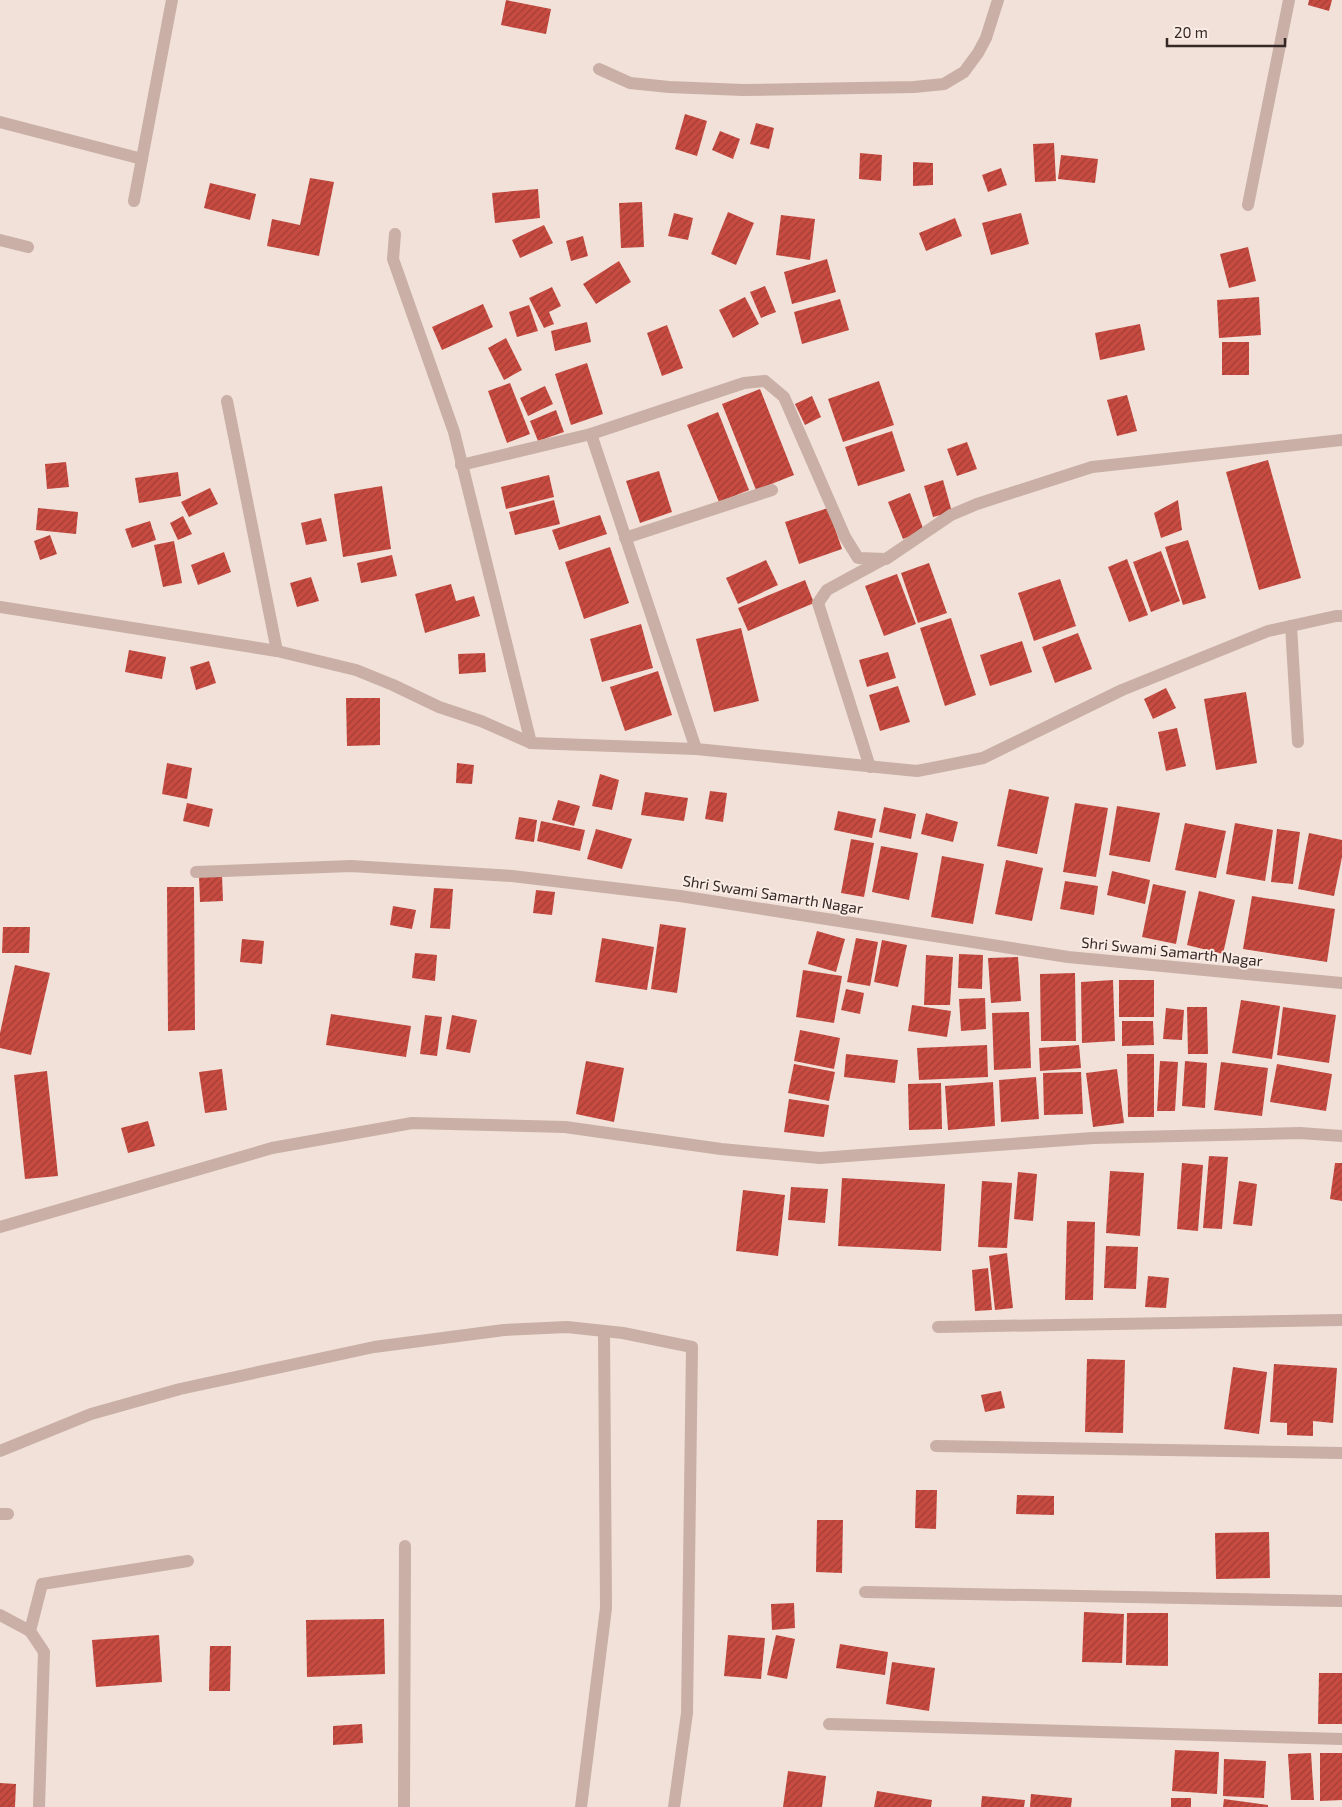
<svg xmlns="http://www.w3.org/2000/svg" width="1342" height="1807" font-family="'Exo 2',sans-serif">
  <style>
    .building { fill: url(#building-hatch) }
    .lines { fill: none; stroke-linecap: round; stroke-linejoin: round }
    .street { stroke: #c9afa5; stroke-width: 12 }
    .labels { text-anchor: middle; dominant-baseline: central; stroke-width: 4; stroke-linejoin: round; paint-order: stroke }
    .street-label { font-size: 15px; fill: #352826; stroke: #f9ece5 }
  </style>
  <defs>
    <pattern id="building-hatch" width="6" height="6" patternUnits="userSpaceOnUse" patternTransform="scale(1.25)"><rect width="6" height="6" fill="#c74b41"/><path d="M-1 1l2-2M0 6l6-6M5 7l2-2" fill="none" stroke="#a23e36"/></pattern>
  </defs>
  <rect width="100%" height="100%" fill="#f1e1d9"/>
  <g class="building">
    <polygon points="506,0 551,9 546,34 501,25"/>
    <polygon points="1309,0 1332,0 1329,11 1308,5"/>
    <polygon points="685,114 707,121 697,156 675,149"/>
    <polygon points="756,123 774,128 769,149 750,144"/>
    <polygon points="720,131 740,139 733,159 712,150"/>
    <polygon points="1054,143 1056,181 1035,182 1033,144"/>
    <polygon points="860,153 882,155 881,181 859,179"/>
    <polygon points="1061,155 1098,159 1095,183 1058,179"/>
    <polygon points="913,162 933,163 933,185 913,186"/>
    <polygon points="1001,168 1007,185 988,192 982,175"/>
    <polygon points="310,178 334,182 319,256 267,246 272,219 300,225"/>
    <polygon points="210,183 256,194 250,220 204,208"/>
    <polygon points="538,189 540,218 495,223 492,193"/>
    <polygon points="642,202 644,247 621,248 619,203"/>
    <polygon points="728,212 754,223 736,265 711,254"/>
    <polygon points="674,213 693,218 688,240 668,236"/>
    <polygon points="1021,213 1029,244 991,255 982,223"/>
    <polygon points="781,215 815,219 810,260 776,255"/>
    <polygon points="955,218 962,236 926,251 919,233"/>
    <polygon points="544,225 553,243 520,258 512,240"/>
    <polygon points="583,236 588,256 571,261 566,241"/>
    <polygon points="1248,247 1256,281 1229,288 1220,254"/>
    <polygon points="827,259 836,292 792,304 784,272"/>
    <polygon points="619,261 631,282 596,304 583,284"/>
    <polygon points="765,286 776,312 761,318 750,292"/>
    <polygon points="552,287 561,306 549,312 554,324 544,328 529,298"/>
    <polygon points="745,297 759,324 733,338 719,310"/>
    <polygon points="1259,297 1261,335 1219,338 1217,300"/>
    <polygon points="840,299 849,330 802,344 794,312"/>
    <polygon points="483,304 493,327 442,350 432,327"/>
    <polygon points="529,305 538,331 517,337 509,312"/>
    <polygon points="587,322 591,342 555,351 551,331"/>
    <polygon points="1140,324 1145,350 1100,360 1095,333"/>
    <polygon points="667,325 683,368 662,376 647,333"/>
    <polygon points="506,338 522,370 504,380 488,348"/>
    <rect x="1222" y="342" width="27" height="33"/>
    <polygon points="587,363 603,414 571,425 555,374"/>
    <polygon points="879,381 894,425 843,442 828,399"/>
    <polygon points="510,383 530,434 507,443 488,391"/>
    <polygon points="545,386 553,404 528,416 520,398"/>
    <polygon points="760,389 794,475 756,490 722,404"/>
    <polygon points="1127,395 1137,431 1117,436 1107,400"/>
    <polygon points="812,396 821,417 805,425 795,404"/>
    <polygon points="556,410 564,432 538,441 530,421"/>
    <polygon points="718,412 749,490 719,502 687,425"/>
    <polygon points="892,431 905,471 858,486 845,447"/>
    <polygon points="967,442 977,469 957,476 947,449"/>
    <polygon points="1268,460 1301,578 1259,590 1226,472"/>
    <polygon points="66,462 69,487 47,489 45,464"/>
    <polygon points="659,471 672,512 640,523 626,481"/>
    <polygon points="178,472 181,496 139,503 135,478"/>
    <polygon points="549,475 554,497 506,509 501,487"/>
    <polygon points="943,480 952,512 933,517 924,486"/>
    <polygon points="382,486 391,549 343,557 334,494"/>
    <polygon points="210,488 218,504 189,517 181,502"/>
    <polygon points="910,493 924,531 903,539 888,502"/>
    <polygon points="554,500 560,524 515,535 509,512"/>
    <polygon points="1178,500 1182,530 1161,538 1154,513"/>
    <polygon points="38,508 78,512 76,534 36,530"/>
    <polygon points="828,508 842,549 799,564 785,522"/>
    <polygon points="600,515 607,534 559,550 552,530"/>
    <polygon points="183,516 192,534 178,540 170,523"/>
    <polygon points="321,518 327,541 306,545 301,523"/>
    <polygon points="150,521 156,540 132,548 125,529"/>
    <polygon points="50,535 57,554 40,560 34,541"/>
    <polygon points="1188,540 1206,598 1183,605 1165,547"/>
    <polygon points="174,541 182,583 163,587 154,545"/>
    <polygon points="610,547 629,603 584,619 565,562"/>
    <polygon points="1161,551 1180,601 1151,612 1133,562"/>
    <polygon points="224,552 231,572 198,585 191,565"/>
    <polygon points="392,555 397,576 361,583 357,563"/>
    <polygon points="1127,559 1148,615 1129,622 1108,567"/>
    <polygon points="766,560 778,585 738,604 726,578"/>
    <polygon points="929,563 947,613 918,623 901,573"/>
    <polygon points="897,574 916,624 884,636 865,586"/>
    <polygon points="311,577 319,601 297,607 290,583"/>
    <polygon points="1060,579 1076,626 1034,641 1018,593"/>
    <polygon points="805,580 814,603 748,631 738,608"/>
    <polygon points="451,584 456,601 474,596 480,616 425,633 415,594"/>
    <polygon points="951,618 976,695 945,706 920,628"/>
    <polygon points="641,624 653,668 602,682 590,639"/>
    <polygon points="741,628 759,701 714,712 696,639"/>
    <polygon points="1078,633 1092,669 1055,683 1042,647"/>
    <polygon points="1022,641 1032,672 990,686 980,655"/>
    <polygon points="129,650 166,657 162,679 125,672"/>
    <polygon points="888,652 896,678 867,687 859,660"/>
    <polygon points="485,653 486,672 459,674 458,654"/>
    <polygon points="209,661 216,683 196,690 190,667"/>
    <polygon points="658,671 672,715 625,731 610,687"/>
    <polygon points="898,686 910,722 880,731 869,695"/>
    <polygon points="1166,688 1176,708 1153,719 1144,699"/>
    <polygon points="1246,692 1257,763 1216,770 1204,699"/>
    <polygon points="346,698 380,698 380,745 347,746"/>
    <polygon points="1177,728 1186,766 1166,771 1158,732"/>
    <polygon points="167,763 192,768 187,799 162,794"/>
    <polygon points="457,763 474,765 472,784 456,783"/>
    <polygon points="600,774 619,780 612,810 592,806"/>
    <polygon points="1009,789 1049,797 1037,854 997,846"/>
    <polygon points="710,791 727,793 723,822 705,819"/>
    <polygon points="645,792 688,798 684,821 641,815"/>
    <polygon points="558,800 580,806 574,826 552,820"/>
    <polygon points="187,803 213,809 209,827 183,821"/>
    <polygon points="1075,803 1108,808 1096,877 1063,872"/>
    <polygon points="1117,806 1160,813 1150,862 1109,855"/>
    <polygon points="884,807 916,814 911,839 879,832"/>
    <polygon points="838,811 876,819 872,838 834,830"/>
    <polygon points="926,813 958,822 953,842 921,834"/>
    <polygon points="519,817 537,820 534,842 515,839"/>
    <polygon points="541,821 585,830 580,851 537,841"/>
    <polygon points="1185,823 1226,831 1216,878 1175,870"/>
    <polygon points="1235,823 1273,830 1265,881 1226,874"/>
    <polygon points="596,829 632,839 622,869 587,859"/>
    <polygon points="1277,829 1300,832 1293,884 1271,882"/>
    <polygon points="1309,833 1342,840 1342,857 1334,896 1298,889"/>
    <polygon points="851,839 874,843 864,897 841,893"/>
    <polygon points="881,846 918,853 909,900 872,892"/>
    <polygon points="942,856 984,864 973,924 931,917"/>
    <polygon points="1006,860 1043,868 1032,921 995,914"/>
    <polygon points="1112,871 1150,880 1145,904 1107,895"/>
    <polygon points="222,875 223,901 200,902 199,876"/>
    <polygon points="1065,881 1098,886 1094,915 1060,909"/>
    <polygon points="1153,884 1186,891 1176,944 1142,937"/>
    <polygon points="167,887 194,887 195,1030 168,1031"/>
    <polygon points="434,888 453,889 450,929 430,928"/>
    <polygon points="536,890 555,892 552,915 533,913"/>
    <polygon points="1199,891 1235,900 1223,954 1187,945"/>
    <polygon points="1252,896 1335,909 1327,962 1243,949"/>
    <polygon points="393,906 416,910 412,929 390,925"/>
    <polygon points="660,924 686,928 677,993 651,989"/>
    <polygon points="3,927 30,927 29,953 2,953"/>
    <polygon points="817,931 845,939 836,972 808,964"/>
    <polygon points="602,938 654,947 647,990 595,982"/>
    <polygon points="856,938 878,942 870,986 847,982"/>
    <polygon points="242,939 264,941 262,964 240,962"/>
    <polygon points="882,940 907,945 898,987 874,982"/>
    <polygon points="415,953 437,955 435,981 412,978"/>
    <polygon points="959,954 983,955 982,989 958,988"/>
    <polygon points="926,955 953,957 950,1005 924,1005"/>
    <polygon points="1018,957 1021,1001 991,1003 988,958"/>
    <polygon points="15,965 50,973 31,1055 0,1048 0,1033"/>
    <polygon points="803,970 842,976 834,1023 796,1017"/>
    <polygon points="1075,973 1076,1041 1041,1041 1040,974"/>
    <polygon points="1113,980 1115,1041 1082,1043 1081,982"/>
    <rect x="1119" y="980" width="35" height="37"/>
    <polygon points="846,989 864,993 860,1014 841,1010"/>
    <polygon points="985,998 986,1029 961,1031 959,999"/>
    <polygon points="1241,1000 1280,1006 1272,1059 1232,1053"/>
    <polygon points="912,1005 951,1011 947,1037 908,1031"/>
    <polygon points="1187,1007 1207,1007 1208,1054 1188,1054"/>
    <polygon points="1283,1007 1336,1015 1329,1063 1277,1055"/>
    <polygon points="1166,1008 1184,1010 1182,1040 1163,1039"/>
    <polygon points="1029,1012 1031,1068 994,1070 992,1013"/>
    <polygon points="331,1014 411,1026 406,1057 326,1045"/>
    <polygon points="425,1015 442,1017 437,1056 420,1054"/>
    <polygon points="452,1015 477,1020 470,1053 446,1049"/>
    <polygon points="1122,1021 1153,1021 1154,1045 1122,1046"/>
    <polygon points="800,1030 840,1038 834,1069 794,1061"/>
    <polygon points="987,1045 988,1077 919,1080 917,1048"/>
    <polygon points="1079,1045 1081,1068 1040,1071 1039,1048"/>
    <polygon points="846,1054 898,1060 895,1083 844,1077"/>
    <polygon points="1127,1054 1154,1054 1154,1117 1128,1117"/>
    <polygon points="586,1061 624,1068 614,1122 576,1114"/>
    <polygon points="1160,1061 1178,1062 1175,1111 1157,1111"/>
    <polygon points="1185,1061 1207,1063 1205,1108 1182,1106"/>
    <polygon points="1221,1062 1268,1068 1262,1116 1214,1110"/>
    <polygon points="794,1064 835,1072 829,1101 788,1093"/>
    <polygon points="1277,1064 1332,1074 1326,1111 1270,1102"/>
    <polygon points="222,1069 227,1110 205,1113 199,1072"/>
    <polygon points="1117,1069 1124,1123 1093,1127 1086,1073"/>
    <polygon points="47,1071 58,1176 25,1179 14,1075"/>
    <polygon points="1081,1072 1083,1114 1044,1115 1043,1073"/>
    <polygon points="1036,1077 1039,1119 1001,1122 999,1080"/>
    <polygon points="993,1082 995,1126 948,1130 945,1086"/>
    <polygon points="941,1083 942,1129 909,1130 908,1084"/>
    <polygon points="789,1099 829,1105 824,1137 784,1132"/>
    <polygon points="148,1121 155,1146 128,1153 121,1128"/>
    <polygon points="1209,1156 1228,1157 1222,1229 1203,1228"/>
    <polygon points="1182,1163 1203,1165 1198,1231 1177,1229"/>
    <polygon points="1335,1163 1342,1163 1342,1201 1330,1199"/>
    <polygon points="1110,1171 1144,1173 1140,1236 1106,1233"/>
    <polygon points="1018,1172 1037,1174 1033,1221 1014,1219"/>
    <polygon points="842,1178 945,1184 941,1251 838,1246"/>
    <polygon points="982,1181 1012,1183 1007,1248 978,1247"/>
    <polygon points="1239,1181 1257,1184 1252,1226 1233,1224"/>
    <polygon points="791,1187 828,1189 825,1223 788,1220"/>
    <polygon points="743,1190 785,1195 778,1256 736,1251"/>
    <polygon points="1067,1221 1095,1222 1093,1300 1065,1300"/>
    <polygon points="1106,1246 1138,1247 1136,1289 1104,1288"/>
    <polygon points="1007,1253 1013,1308 995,1310 989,1256"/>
    <polygon points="988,1268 992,1310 975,1311 972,1270"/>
    <polygon points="1148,1276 1169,1278 1166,1308 1145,1307"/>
    <polygon points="1087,1359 1125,1360 1123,1433 1085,1432"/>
    <polygon points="1274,1364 1337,1368 1333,1423 1313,1421 1313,1436 1287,1435 1287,1423 1270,1422"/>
    <polygon points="1233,1367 1267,1372 1259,1434 1224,1429"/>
    <polygon points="1001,1391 1005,1408 985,1412 981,1395"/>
    <polygon points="916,1490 937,1490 936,1529 915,1528"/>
    <polygon points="1017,1495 1054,1496 1054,1515 1016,1514"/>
    <polygon points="817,1520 843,1520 842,1573 816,1572"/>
    <polygon points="1269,1532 1270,1578 1216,1579 1215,1533"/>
    <polygon points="794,1603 795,1628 772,1630 771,1604"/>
    <polygon points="1084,1612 1124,1614 1122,1663 1082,1662"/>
    <polygon points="1127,1613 1168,1613 1168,1666 1126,1665"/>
    <polygon points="384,1619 385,1674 307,1677 306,1620"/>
    <polygon points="159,1635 162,1682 96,1687 92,1640"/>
    <polygon points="728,1635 765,1638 761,1679 724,1676"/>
    <polygon points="776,1635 795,1639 787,1679 767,1675"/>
    <polygon points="840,1644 888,1652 885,1675 836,1668"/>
    <polygon points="210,1646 231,1646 230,1691 209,1691"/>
    <polygon points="892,1662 935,1668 929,1711 886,1704"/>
    <polygon points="1319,1673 1342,1673 1342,1724 1318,1724"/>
    <polygon points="362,1724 363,1743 333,1745 333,1726"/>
    <polygon points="1175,1750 1219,1752 1217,1794 1172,1791"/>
    <polygon points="1311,1753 1314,1800 1291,1800 1288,1754"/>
    <polygon points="1320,1753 1342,1753 1342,1800 1320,1801"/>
    <polygon points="1224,1759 1266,1761 1264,1798 1223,1796"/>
    <polygon points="788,1771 826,1776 822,1807 783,1807"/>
    <polygon points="0,1783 16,1784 15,1807 0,1807"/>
    <polygon points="877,1791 932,1800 931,1807 874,1807"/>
    <polygon points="1031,1794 1072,1798 1071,1807 1030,1807"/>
    <polygon points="982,1796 1025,1800 1024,1807 981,1807"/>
    <rect x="1171" y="1798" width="20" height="9"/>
    <polygon points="1224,1799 1268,1805 1268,1807 1223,1807"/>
  </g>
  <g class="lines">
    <g class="street">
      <polyline points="599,69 630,83 669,87 743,90 914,87 944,84 964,72 978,53 986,38 998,0"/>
      <polyline points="0,122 142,159"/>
      <polyline points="134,201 172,0"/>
      <polyline points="1248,205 1289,0"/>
      <polyline points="395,234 393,259 454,432 531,743"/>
      <polyline points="0,240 28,247"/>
      <polyline points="227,401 277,651"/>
      <polyline points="591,434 696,749"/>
      <polyline points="461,465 591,434 744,383 765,381 784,397 845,537 858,558 886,559 951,515 977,504 1092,467 1342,440"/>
      <polyline points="625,538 772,490"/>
      <polyline points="0,607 277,651 356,670 393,685 439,707 481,721 531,743 696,749 917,771 983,758 1122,690 1268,631 1336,616 1342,616"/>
      <polyline points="1291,626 1298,742"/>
      <polyline points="870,767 818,603 827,590 884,559"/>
      <polyline points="196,872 351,866 512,876 680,896 1068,957 1342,983"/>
      <polyline points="0,1227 272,1148 412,1123 565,1127 721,1149 820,1158 1093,1138 1300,1133 1342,1136"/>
      <polyline points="938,1327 1342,1320"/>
      <polyline points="936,1446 1342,1453"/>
      <polyline points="0,1451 91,1414 180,1389 374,1347 504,1330 567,1327 623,1333 692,1347 687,1713 674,1807"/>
      <polyline points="0,1514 8,1514"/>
      <polyline points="865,1592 1342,1601"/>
      <polyline points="0,1615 30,1631 44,1652 39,1807"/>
      <polyline points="30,1631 42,1584 188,1561"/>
      <polyline points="829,1724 1342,1739"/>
      <polyline points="404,1807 405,1546"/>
      <polyline points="581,1807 606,1608 604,1331"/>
    </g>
  </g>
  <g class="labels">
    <g class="street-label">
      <text transform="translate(773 894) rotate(9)">Shri Swami Samarth Nagar</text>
      <text transform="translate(1172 951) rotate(6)">Shri Swami Samarth Nagar</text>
    </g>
  </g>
  <path d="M1167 38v8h118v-8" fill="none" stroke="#352826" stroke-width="2.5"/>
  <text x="1174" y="38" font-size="15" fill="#352826" stroke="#f9ece5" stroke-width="4" paint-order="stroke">20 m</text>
</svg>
